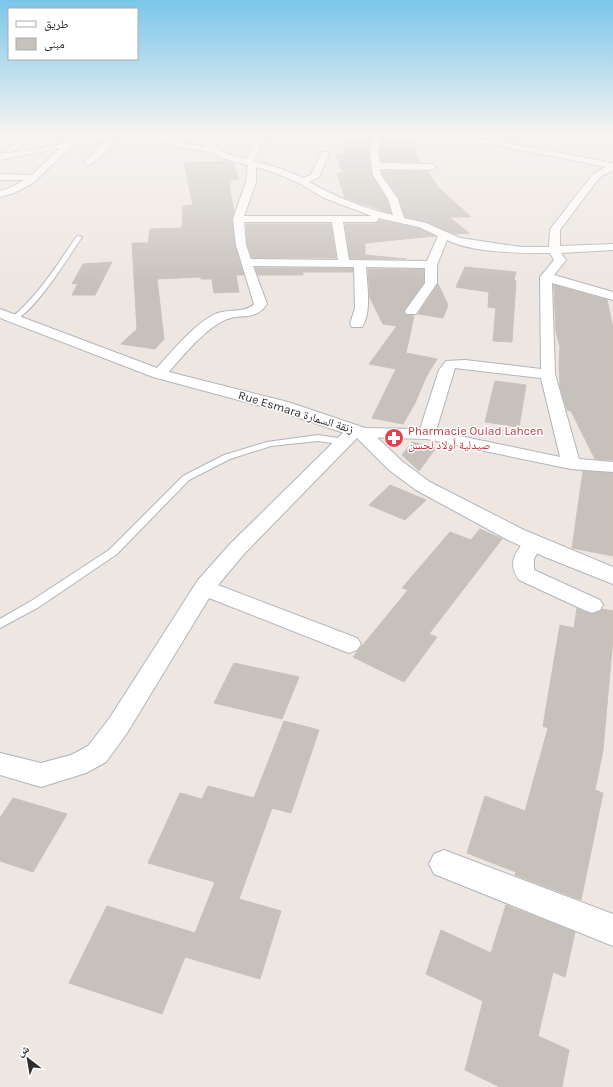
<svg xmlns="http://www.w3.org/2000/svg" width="613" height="1087" font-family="Karla,'Noto Naskh Arabic',sans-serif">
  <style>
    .building { fill: #c7c1bb; stroke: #cac1b9 }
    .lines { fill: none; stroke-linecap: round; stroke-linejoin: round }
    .service-casing { stroke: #b0b5bd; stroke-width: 2 }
    .minor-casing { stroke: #b0b5bd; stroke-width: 2 }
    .tertiary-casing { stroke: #b0b5bd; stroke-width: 2 }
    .service { fill: #fff; fill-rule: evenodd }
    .minor { fill: #fff; fill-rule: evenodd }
    .tertiary { fill: #fff; fill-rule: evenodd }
    .labels { text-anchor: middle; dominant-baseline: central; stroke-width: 3; stroke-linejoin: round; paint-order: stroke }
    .street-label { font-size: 12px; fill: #2d2d2d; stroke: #fff }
    .health-label { font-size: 12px; fill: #be3a42; stroke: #fff; text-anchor: start }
  </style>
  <rect width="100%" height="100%" fill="#eee6e0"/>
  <g class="building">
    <polygon points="382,137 413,137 417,158 420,162 381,162 380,154"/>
    <polygon points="345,138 371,138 369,154 372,175 387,200 391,213 345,198 337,173 343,173 336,154 345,154"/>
    <polygon points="227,161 233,163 239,179 230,180 231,184 229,184 234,212 232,219 235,245 244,275 236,275 239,292 214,293 212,279 201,279 201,277 157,279 164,339 155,349 121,344 137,329 132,243 148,243 150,229 182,228 183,206 193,205 184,163"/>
    <polygon points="382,171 427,171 439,188 471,217 449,217 469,233 455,234 427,222 405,217 399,198 382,174"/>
    <polygon points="380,220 419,228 435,236 365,243 365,255 406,259 350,259 345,224 374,224 379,222"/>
    <polygon points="246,224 331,224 336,258 252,258 247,245"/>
    <polygon points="112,262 95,295 72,295 78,283 72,284 83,264"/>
    <polygon points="465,267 516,272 514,280 516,281 512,342 493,341 496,308 488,307 489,292 456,287"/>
    <polygon points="255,268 353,268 353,272 303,272 303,275 258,275"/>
    <polygon points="368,269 424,269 424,283 404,310 405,315 414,316 406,353 437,359 426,377 415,403 403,424 372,418 396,369 369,364 397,326 383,324 370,298"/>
    <polygon points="438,284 448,305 443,318 418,314"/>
    <polygon points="554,285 607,300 613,328 613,460 595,459 571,411 567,410 560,387 559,364 560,347 556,332"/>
    <polygon points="495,381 526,385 519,427 485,422"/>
    <polygon points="412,442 436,448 419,471 402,455"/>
    <polygon points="583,471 613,473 613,556 572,548"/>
    <polygon points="390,485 426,500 405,520 369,505"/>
    <polygon points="480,529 502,539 429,634 437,637 404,682 353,657 408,590 402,588 450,532 471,540"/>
    <polygon points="577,608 591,614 601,611 602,609 613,611 613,638 603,750 595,790 603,793 581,900 515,875 516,872 467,853 485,796 525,811 548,728 543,726 560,625 574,628"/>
    <polygon points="234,663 299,677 282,719 214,703"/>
    <polygon points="284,721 319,730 291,813 272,808 239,899 281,911 260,979 185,957 162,1014 69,983 107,906 195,933 215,882 148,863 180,793 202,799 208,786 254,798"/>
    <polygon points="13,798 67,814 33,872 0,861 0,818"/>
    <polygon points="506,905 575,932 565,977 553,972 538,1036 569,1050 562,1087 500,1087 465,1070 483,1001 426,974 441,930 491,953"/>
  </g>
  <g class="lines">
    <defs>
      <g id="service">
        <path d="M77 236 82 237C72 252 28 323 11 320V318C39 295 57 265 77 236Z"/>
        <polygon points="318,435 345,439 349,442 345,445 318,441 271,446 230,459 189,480 117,554 39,607 0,628 0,619 31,601 109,550 183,476 224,455 267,442"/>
      </g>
      <g id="minor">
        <polygon points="39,133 48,133 11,152 8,152 4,150"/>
        <path d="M109 133H121C110 142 103 160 88 165L84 162 99 148 108 137 72 146 33 183 14 193 0 197V191L7 189 25 180H0V174L32 175 60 148 0 160V154L38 149Z"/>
        <path d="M151 133H159L178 142 206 147 189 133H197L227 154 246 159C255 143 255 133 276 133L275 135 265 139 253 161 279 168 303 178 311 175 322 152H328L329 154 319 177 309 182C336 197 363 208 393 215L388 199 373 175 370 154 373 133H381L378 154 380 163 432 164 436 167 432 170 380 169 381 175 398 199 404 218 426 223 460 238 521 247H549L550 230 551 228 593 174 606 167 506 147 434 135 430 133H446L506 143 613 163V170L599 178 560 230V246L613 244V250L561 253 566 260 554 275 613 292V300L552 283 555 374 579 459 613 462V472L571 469 427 439 358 437 244 554 218 585 357 638 361 644 357 650 349 653 341 650 209 598 127 733 106 762 86 773 41 787 0 775V753L41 763 71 755 88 746 109 719 198 580 230 544 350 426 356 425 363 428 420 429 439 370 446 361 465 360 541 369 540 277 554 260 550 253C521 253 473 253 447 240L437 265V283L416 314H406L405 311 425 283V268L366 267C367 285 372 312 362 327H352L350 324 355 308 354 267 253 266 267 304C254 323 239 312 223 321 199 334 182 358 164 377L159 378 154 377 152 374 154 371C172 352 190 328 213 315 226 308 245 314 254 304L236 245 233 219 246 182 248 165 221 158 214 153 172 145 158 139ZM256 167 273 172 299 183 324 198 372 216H244L256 182ZM378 218 419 227 438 236 427 261 349 260 343 222H374L378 221ZM244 222H332L338 260 251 259 246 245ZM455 368 541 378 560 457 436 431Z"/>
        <path d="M533 537 540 538 543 543 534 559V570L600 600 603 605 600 610 592 613 584 610 519 580C507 562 515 555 526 538Z"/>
        <polygon points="444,850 613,914 613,946 434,874 429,864 434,854"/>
      </g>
      <polygon id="tertiary" points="0,309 165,371 288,402 368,429 403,462 430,482 524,530 613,567 613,584 545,557 508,540 416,490 389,470 356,437 276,410 153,377 0,318"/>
    </defs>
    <use href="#service" class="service-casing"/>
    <use href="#minor" class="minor-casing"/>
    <use href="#tertiary" class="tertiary-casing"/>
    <use href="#service" class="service"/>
    <use href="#minor" class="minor"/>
    <use href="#tertiary" class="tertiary"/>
  </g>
  <linearGradient id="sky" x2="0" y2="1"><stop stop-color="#7ac6ea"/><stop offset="0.47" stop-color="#f7f4f1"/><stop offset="1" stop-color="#f7f4f1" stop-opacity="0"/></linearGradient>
  <rect width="613" height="285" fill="url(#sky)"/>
  <defs>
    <symbol id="pharmacy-disc" viewBox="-11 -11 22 22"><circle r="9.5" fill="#e0444e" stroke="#fff"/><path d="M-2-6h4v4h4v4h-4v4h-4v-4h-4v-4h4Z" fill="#fff"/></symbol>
  </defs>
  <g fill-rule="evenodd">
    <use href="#pharmacy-disc" x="383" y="427" width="22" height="22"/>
  </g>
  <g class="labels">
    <g class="street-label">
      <text transform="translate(296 412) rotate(17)">Rue Esmara زنقة السمارة</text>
    </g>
    <g class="health-label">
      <text x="408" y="431">Pharmacie Oulad Lahcen<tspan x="408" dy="14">صيدلية أولاد لحسن</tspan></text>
    </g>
  </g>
  <rect x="8" y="8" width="130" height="52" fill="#ffffff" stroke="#ababab"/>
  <rect x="16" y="21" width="20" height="6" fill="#ffffff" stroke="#ababab"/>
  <text x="44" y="28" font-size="12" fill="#2d2d2d">طريق</text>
  <rect x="16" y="38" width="20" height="12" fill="#c7c1bb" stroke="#ababab"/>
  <text x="44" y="48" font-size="12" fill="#2d2d2d">مبنى</text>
  <g transform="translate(28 1059) rotate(329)" stroke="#ffffff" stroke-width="3" paint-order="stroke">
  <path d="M0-3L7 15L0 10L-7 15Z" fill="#2d2d2d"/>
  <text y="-6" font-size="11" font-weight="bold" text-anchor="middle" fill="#2d2d2d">ش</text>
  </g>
</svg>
